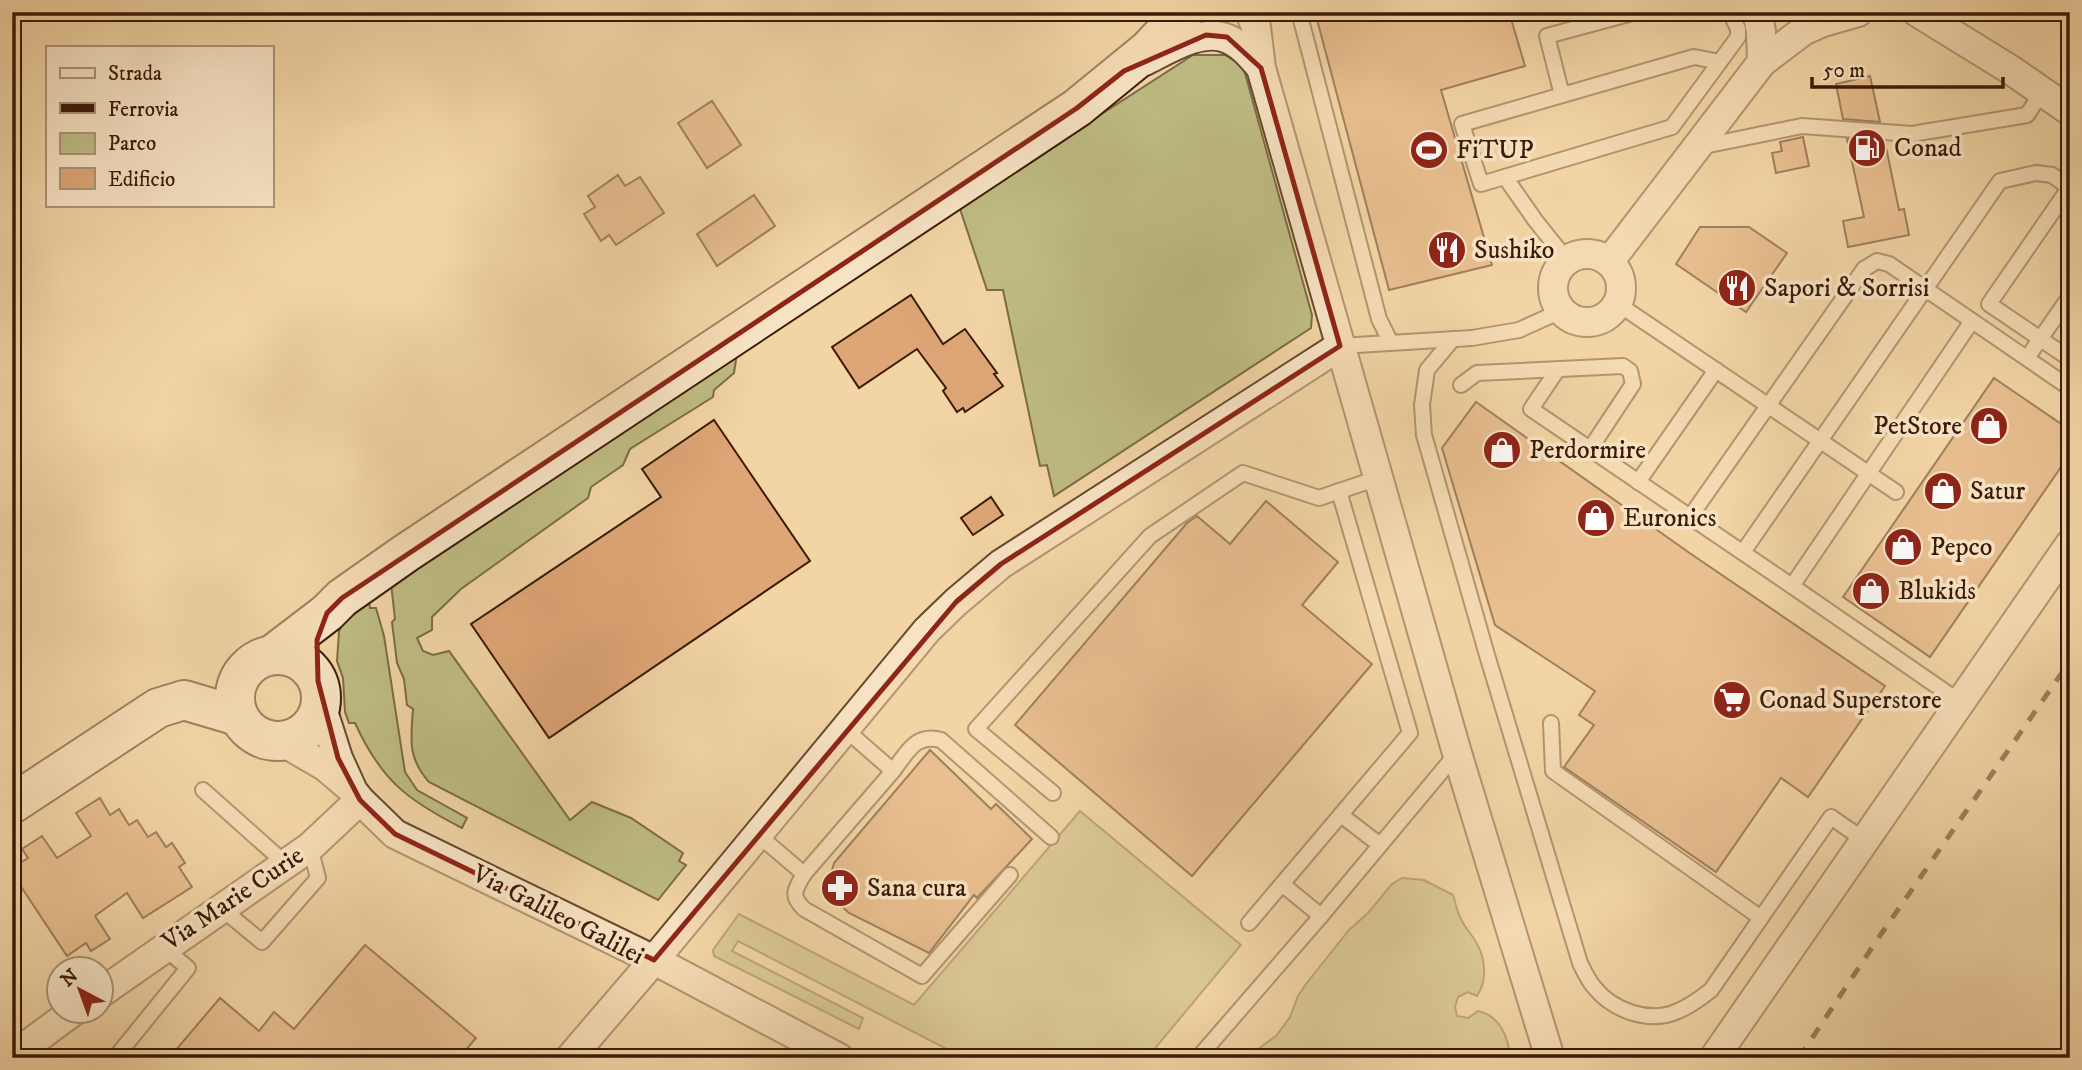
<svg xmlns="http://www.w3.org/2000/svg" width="2082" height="1070" font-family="'IM FELL DW Pica',serif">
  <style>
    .green { fill: #bebc83; stroke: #7c6c44; stroke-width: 2 }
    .building { fill: #dea677; stroke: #3a1b06; stroke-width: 2 }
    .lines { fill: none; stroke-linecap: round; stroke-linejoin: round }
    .lane-casing { stroke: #68492e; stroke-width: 18 }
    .street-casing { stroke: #68492e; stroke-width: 32 }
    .secondary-casing { stroke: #3a1b06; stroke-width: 42 }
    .lane { stroke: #f7e3c4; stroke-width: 14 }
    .street { stroke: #f7e3c4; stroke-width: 28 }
    .secondary { stroke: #f7e3c4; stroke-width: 38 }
    .rail { stroke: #3a1b06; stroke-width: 5; stroke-dasharray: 12 12; stroke-linecap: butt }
    .marked { fill: none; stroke: #8f2418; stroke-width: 5; stroke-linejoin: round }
    .labels { text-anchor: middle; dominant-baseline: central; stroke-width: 7; stroke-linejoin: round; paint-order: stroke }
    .poi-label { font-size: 26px; fill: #3a1b06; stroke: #f7e3c4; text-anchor: start }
    .street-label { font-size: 26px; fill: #3a1b06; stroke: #f7e3c4 }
  </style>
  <rect width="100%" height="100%" fill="#f2d4a5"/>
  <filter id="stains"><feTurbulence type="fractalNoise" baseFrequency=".00286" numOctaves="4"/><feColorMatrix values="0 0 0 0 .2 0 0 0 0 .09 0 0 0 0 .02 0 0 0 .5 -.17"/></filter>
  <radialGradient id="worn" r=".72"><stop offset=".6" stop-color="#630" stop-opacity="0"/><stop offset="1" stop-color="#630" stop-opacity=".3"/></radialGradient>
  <g class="green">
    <polygon points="1193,55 1225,55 1243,66 1312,315 1311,328 1054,496 1047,465 1040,466 1003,290 987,290 959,206"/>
    <path d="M738 346 734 373 714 390 713 397 630 449 623 465 591 487 588 498 461 589 432 617V630L417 638 423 651 433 655 449 651 570 820 592 802 631 818 683 853 679 861 686 865 658 900 429 782C407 757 411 739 413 709L407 705 404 679 397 663 392 622 395 619 390 574Z"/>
    <path d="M367 589 370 608H376L384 636 405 772 417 790 467 818 462 828C407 800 381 780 355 723H349L345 712 343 678 337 661 339 632 347 609Z"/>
    <polygon points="1080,811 1241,945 1147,1058 1114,1058 1108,1050 1102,1058 964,1058 738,941 732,951 863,1018 859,1029 714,956 713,950 739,914 914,1005"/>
    <path d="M1402 878 1424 880 1453 895C1456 904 1457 913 1462 921 1466 929 1473 936 1477 944 1486 960 1487 981 1477 996L1468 992 1458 997 1455 1007 1457 1016 1468 1018 1478 1011C1499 1015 1509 1037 1510 1058H1246L1277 1035 1290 1017 1298 996 1306 984 1349 930 1368 913 1392 884Z"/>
  </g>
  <g class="building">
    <polygon points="1315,12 1509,12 1525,66 1441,90 1492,265 1389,290"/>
    <polygon points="1870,76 1880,122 1843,119 1836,84"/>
    <polygon points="712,101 741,145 707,168 678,123"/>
    <polygon points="1803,137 1809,166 1776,173 1772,153 1782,151 1780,142"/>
    <polygon points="1847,139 1885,142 1899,210 1904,209 1909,235 1848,247 1843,221 1864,217"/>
    <polygon points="618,175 625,186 640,177 664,213 616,245 609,235 601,241 584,214 595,207 588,196"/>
    <polygon points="754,195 775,226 717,266 697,234"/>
    <polygon points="1700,227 1749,227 1787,253 1746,312 1676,264"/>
    <polygon points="911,295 943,344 965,329 997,373 994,374 1003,386 965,412 963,408 957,412 943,391 946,388 917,349 859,388 832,347"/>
    <polygon points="1994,378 2070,430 2070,454 1930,657 1843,597"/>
    <polygon points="1476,402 1691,554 1885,686 1808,797 1781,778 1716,872 1564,767 1594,725 1579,715 1595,691 1495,625 1442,448"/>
    <polygon points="714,420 810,561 549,738 471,624 661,497 642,469"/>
    <polygon points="991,497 1003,515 973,535 961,518"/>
    <polygon points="1266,501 1338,562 1302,605 1372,664 1192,876 1015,725 1187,523 1197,516 1230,544"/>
    <polygon points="930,750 991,809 996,804 1032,839 977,898 974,895 929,953 849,913 834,899 830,878 834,863"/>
    <polygon points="100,798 110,815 119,809 129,825 137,820 148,837 156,832 166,847 172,843 185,863 179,867 192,887 143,918 127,893 95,916 110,939 91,951 86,943 67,956 12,873 12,868 28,858 22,849 42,836 57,858 91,836 76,813"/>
    <polygon points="365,945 476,1038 459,1058 169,1058 220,998 259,1031 274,1012 294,1029"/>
  </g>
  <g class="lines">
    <defs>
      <g id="lane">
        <polyline points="1299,12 1379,319 1390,341"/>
        <polyline points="1720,62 1694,57 1462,124 1481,184 1672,127 1738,37 1738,29 1730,12"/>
        <polyline points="1562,95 1547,36 1636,12"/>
        <polyline points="1699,147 1802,126 1912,134 2027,115 2042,92"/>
        <polyline points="1505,177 1535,220 1567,260"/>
        <polyline points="2069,188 1989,304 2070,359"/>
        <polyline points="1618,304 1896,492"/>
        <path d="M1453 339 1427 370 1422 405 1424 435 1487 655 1580 963C1584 971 1588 980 1594 987 1613 1011 1650 1024 1678 1011 1690 1006 1701 998 1711 990L1831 817 1864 840"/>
        <polyline points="1340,346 1472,338 1519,330 1561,311"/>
        <polyline points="2027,358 2070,296"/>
        <polyline points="1558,369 1531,409 1792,586 1972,321"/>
        <polyline points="1461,385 1477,373 1623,366 1630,371 1633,384 1590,449"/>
        <polyline points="1638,482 1716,370"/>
        <polyline points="1690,517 1864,269 1877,261 1889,264 2070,388"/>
        <polyline points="1743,552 2000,181 2036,173 2052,175 2070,188"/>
        <polyline points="1792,586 1960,702"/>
        <polyline points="1551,723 1553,771 1761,918"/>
        <path d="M846 730 893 771C907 753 915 733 941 740L1051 837"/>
        <polyline points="203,790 286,864"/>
        <polyline points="1053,793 976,729 1150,536 1243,473 1319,498 1378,478"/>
        <polyline points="1341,815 1380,845"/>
        <path d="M757 834 804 874C795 890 790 895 804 909L922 976 1010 875"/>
        <polyline points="804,874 893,771"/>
        <polyline points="1282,884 1321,916"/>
        <polyline points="221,908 262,942 318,878 310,847"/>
        <polyline points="1249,923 1410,733 1339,491"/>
        <polyline points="115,1058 188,968 163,947"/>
        <polyline points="1198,1058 1321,916 1457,753"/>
      </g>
      <g id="street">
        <polyline points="1250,12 1256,27 1261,68 1457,753 1550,1058"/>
        <polyline points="1757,12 1761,31 1762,62"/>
        <polyline points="1917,12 2011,70 2070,111"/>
        <path d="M1145 61C1167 50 1203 27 1228 39 1242 45 1252 57 1261 68"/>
        <circle cx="1587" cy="288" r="34"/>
        <polyline points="1609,262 1762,62 1803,31 1823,22 1858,12"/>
        <polyline points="321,705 338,758 353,791 360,800 395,834 654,960 570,1058"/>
        <polyline points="283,742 326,767 347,785"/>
        <polyline points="102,992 310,847 360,800"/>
        <polyline points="18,1052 75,1010"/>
        <polyline points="839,1058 654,960 927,630 956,602 1001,564 1340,346"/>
        <polyline points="1714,1058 2070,544"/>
      </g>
      <g id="secondary">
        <circle cx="278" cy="698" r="43"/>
        <polyline points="272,655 327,613 342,598 406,553 1077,108 1148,50 1184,12"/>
        <polyline points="12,804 158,708 184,700 238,716"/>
      </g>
    </defs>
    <use href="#lane" class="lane-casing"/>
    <use href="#street" class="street-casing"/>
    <use href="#secondary" class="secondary-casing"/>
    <use href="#lane" class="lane"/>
    <use href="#street" class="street"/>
    <use href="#secondary" class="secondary"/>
    <polyline class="rail" points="1799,1058 1877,940 2070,661"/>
  </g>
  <path d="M0 0H2082V1070H0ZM1206 35 1227 37 1261 68 1340 346 1001 564 956 602 654 960 395 834 360 800 338 758 318 681 317 640 327 613 342 598 1077 108 1124 71Z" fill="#f2d4a5" fill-opacity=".55" fill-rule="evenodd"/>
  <path class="marked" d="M1206 35 1227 37 1261 68 1340 346 1001 564 956 602 654 960 395 834 360 800 338 758 318 681 317 640 327 613 342 598 1077 108 1124 71Z"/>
  <defs>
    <symbol id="fuel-disc" viewBox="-11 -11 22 22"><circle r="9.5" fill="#8f2418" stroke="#f7e3c4"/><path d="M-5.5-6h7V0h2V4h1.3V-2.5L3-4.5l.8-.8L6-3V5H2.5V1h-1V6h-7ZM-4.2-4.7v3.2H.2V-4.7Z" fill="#fff"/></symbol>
    <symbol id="stadium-disc" viewBox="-11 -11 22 22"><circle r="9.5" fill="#8f2418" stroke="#f7e3c4"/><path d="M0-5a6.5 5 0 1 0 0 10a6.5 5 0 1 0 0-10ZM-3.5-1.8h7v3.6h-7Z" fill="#fff"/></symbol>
    <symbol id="restaurant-disc" viewBox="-11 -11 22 22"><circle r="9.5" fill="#8f2418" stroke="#f7e3c4"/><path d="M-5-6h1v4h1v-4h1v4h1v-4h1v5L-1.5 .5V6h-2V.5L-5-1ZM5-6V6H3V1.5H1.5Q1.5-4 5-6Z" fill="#fff"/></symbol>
    <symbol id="shop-disc" viewBox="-11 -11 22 22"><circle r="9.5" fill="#8f2418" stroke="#f7e3c4"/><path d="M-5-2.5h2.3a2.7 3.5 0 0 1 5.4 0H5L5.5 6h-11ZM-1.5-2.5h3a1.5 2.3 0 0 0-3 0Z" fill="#fff"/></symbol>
    <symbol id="supermarket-disc" viewBox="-11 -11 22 22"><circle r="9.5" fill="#8f2418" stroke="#f7e3c4"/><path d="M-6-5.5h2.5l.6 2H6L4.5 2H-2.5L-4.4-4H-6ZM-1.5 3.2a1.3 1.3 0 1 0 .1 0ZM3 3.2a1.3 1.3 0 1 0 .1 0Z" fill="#fff"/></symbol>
    <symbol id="pharmacy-disc" viewBox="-11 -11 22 22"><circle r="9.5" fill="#8f2418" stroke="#f7e3c4"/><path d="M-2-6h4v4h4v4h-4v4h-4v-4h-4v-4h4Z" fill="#fff"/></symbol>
  </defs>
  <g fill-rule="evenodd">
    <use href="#fuel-disc" x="1845" y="126" width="44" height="44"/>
    <use href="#stadium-disc" x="1407" y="128" width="44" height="44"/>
    <use href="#restaurant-disc" x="1425" y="228" width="44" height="44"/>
    <use href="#restaurant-disc" x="1715" y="266" width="44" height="44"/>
    <use href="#shop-disc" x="1967" y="404" width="44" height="44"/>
    <use href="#shop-disc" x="1480" y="428" width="44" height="44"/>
    <use href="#shop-disc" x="1921" y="469" width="44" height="44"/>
    <use href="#shop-disc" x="1574" y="496" width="44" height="44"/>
    <use href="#shop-disc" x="1881" y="525" width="44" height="44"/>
    <use href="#shop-disc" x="1849" y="569" width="44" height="44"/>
    <use href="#supermarket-disc" x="1710" y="678" width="44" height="44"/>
    <use href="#pharmacy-disc" x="818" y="866" width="44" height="44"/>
  </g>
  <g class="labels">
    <g class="poi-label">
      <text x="1894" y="148">Conad</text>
      <text x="1456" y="150">FiTUP</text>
      <text x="1474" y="250">Sushiko</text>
      <text x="1764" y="288">Sapori &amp; Sorrisi</text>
      <text x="1962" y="426" text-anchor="end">PetStore</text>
      <text x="1529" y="450">Perdormire</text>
      <text x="1970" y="491">Satur</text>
      <text x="1623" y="518">Euronics</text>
      <text x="1930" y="547">Pepco</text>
      <text x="1898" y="591">Blukids</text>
      <text x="1759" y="700">Conad Superstore</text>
      <text x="867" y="888">Sana cura</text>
    </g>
    <g class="street-label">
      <text transform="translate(233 899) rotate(-34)">Via Marie Curie</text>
      <text transform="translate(558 915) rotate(27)">Via Galileo Galilei</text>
    </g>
  </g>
  <rect width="2082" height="1070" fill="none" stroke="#f2d4a5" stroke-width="42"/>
  <rect x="14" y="14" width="2054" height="1042" fill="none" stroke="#3a1b06" stroke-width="3.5"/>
  <rect x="21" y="21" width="2040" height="1028" fill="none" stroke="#3a1b06" stroke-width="2"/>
  <rect x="46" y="46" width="228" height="161" fill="#f7e3c4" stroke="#ab9378" stroke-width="2"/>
  <rect x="60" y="68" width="35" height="10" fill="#f7e3c4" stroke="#ab9378" stroke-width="2"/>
  <text x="108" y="80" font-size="21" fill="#3a1b06">Strada</text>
  <rect x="60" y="103" width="35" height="10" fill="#3a1b06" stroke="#ab9378" stroke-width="2"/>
  <text x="108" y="116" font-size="21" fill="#3a1b06">Ferrovia</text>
  <rect x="60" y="133" width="35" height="21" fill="#bebc83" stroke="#ab9378" stroke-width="2"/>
  <text x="108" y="150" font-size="21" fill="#3a1b06">Parco</text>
  <rect x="60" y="168" width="35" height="21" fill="#dea677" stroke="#ab9378" stroke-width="2"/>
  <text x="108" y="186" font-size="21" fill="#3a1b06">Edificio</text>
  <g transform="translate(80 990) rotate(319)"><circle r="33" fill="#f7e3c4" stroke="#ab9378" stroke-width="2"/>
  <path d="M0-5L12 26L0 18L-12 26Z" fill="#8f2418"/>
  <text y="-10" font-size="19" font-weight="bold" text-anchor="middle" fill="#3a1b06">N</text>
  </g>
  <path d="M1812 77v10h191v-10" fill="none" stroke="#3a1b06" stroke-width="3.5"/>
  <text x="1823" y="77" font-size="21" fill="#3a1b06" stroke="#f7e3c4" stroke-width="5" paint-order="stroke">50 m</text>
  <rect width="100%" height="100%" filter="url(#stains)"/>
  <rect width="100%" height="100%" fill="url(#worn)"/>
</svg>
